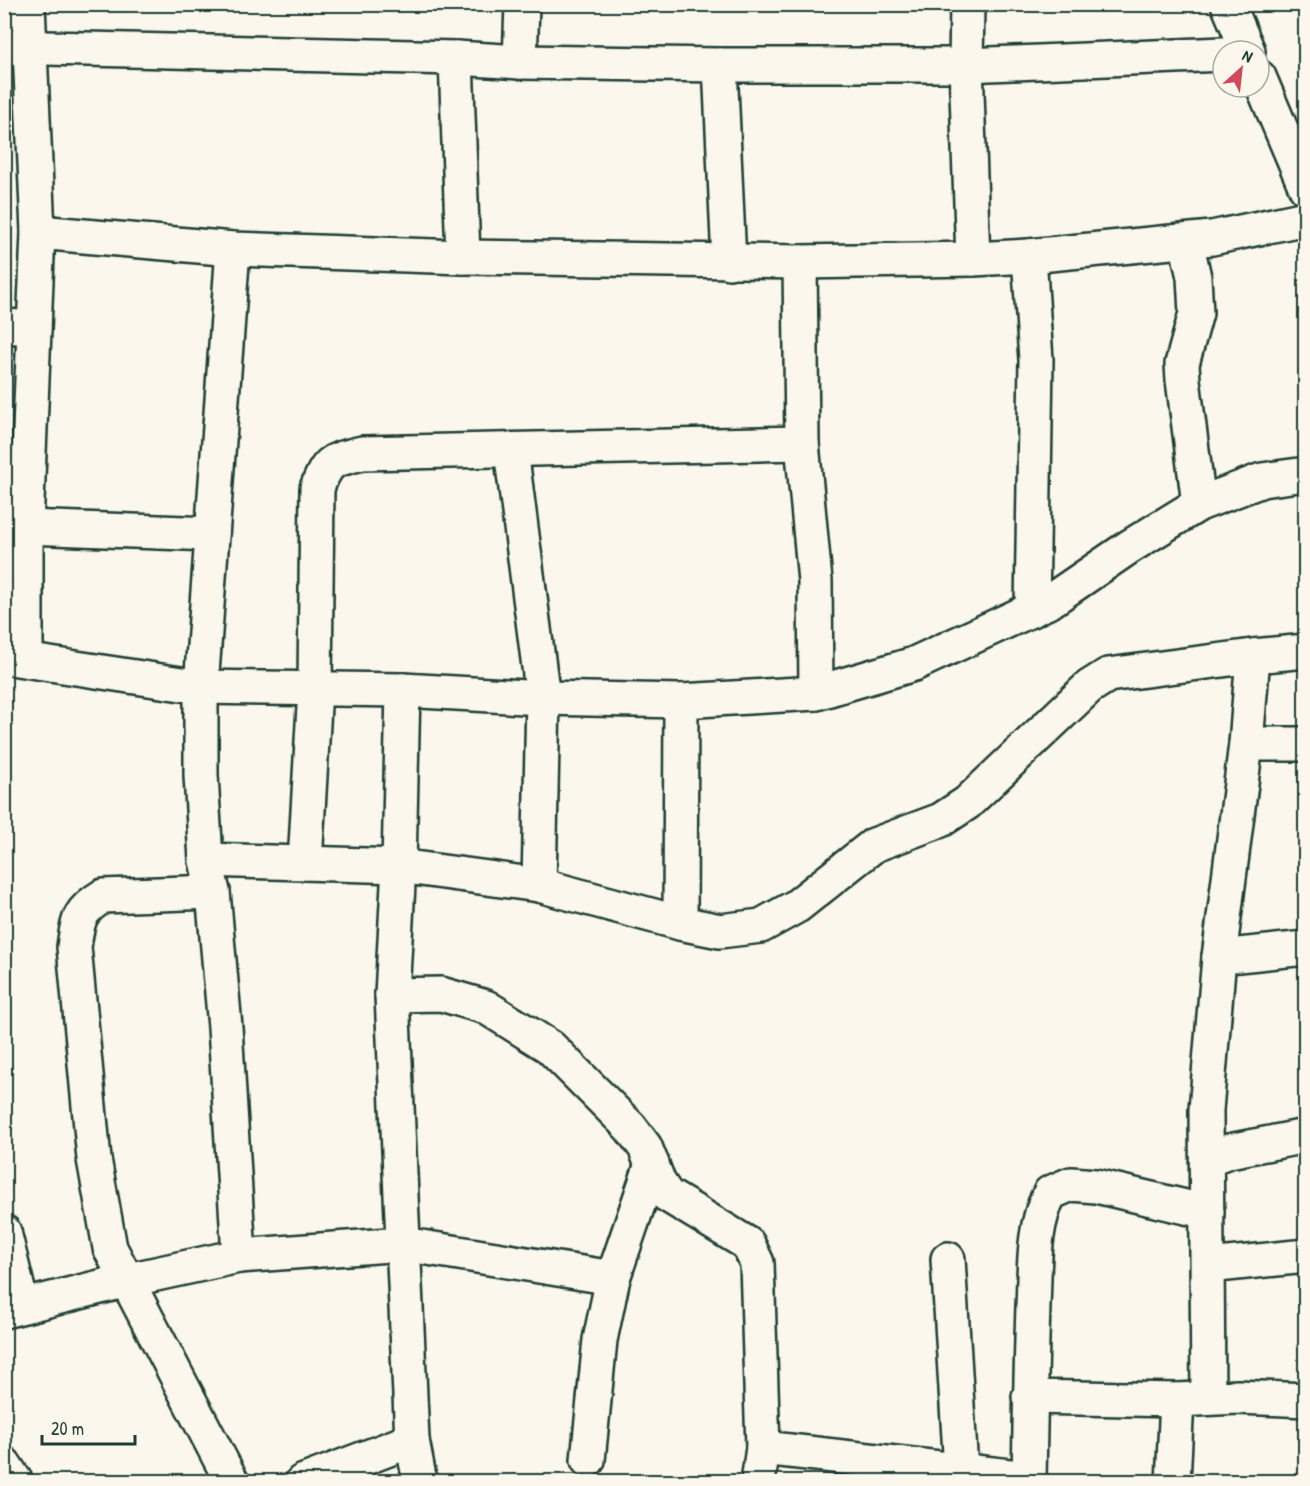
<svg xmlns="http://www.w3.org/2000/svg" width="1310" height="1486" font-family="'Patrick Hand',sans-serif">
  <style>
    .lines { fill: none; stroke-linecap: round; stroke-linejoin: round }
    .minor-casing { stroke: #1f3d34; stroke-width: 38 }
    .minor { stroke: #fbf7ec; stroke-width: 33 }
  </style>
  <rect width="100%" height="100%" fill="#fbf7ec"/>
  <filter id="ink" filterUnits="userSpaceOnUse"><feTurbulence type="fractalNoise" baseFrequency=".0167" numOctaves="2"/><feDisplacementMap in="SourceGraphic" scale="12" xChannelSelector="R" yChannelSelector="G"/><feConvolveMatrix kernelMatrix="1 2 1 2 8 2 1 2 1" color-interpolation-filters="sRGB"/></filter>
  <g filter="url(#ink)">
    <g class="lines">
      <defs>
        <g id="minor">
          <polyline points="967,4 966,65 973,259"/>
          <polyline points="1228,4 1248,51"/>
          <polyline points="4,47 456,58 520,62 720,65 966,65 1223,54"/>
          <polyline points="456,58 463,257"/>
          <polyline points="520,62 522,4"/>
          <polyline points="720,65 729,262"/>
          <polyline points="1259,77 1306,188"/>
          <polyline points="38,232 233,249 463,257 800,262 973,259 1029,256 1212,238 1306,218"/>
          <polyline points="1186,241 1194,277 1196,313 1182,364 1183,380 1199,504"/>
          <polyline points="233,249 201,687 201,775 206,860 213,892 225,1027 239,1256"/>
          <polyline points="1029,256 1036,360 1032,610"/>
          <polyline points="800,262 802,443 815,581 816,693"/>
          <polyline points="4,326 34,328"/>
          <polyline points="511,450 543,698 539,885"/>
          <polyline points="26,527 212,534"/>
          <polyline points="4,657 201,687 403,690 543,698 681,701 816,693 914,664 1050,601 1129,547 1199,504 1262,480 1306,474"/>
          <polyline points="26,660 26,527 38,232 28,4"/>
          <polyline points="403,690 399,866 392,995 412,1440 420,1482"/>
          <polyline points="1246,744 1306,744"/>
          <polyline points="206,860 399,866 539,885 680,923 720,931 761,926 797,906 874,845 941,820 967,803 1089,687 1108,675 1253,656 1306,651"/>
          <path d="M305 863 315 689 317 488C329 458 332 461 362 453L802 443"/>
          <path d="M213 892 103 896C78 911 78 920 74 947L94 1159 110 1248 232 1482"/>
          <polyline points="680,923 681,701"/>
          <polyline points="1219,957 1306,948"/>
          <polyline points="392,995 441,994 486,1007 550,1047 630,1127 645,1147 659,1183 667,1195 748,1244 757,1263 763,1448 758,1482"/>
          <polyline points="1207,1159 1229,1151 1306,1136"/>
          <polyline points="4,1232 22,1306"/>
          <polyline points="948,1259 961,1470"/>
          <polyline points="1208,1266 1306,1256"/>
          <polyline points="4,1311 128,1280 239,1256 403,1244 613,1278"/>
          <polyline points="1029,1397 1177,1400 1238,1397 1306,1400"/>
          <polyline points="1208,1398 1206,1110 1219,957 1246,744 1253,656"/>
          <polyline points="763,1448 1029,1478"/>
          <polyline points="588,1460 600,1340 613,1278 652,1164"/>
          <polyline points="4,1464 16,1482"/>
          <polyline points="302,1482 412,1440"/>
          <path d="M1029 1482C1030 1423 1031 1365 1033 1306 1035 1269 1032 1228 1050 1193L1071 1184 1096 1186 1207 1212"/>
          <polyline points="1173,1482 1177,1400"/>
        </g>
      </defs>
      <use href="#minor" class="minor-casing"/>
      <use href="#minor" class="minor"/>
    </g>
  </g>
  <rect width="1310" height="1486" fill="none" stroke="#fbf7ec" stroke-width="24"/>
  <rect x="12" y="12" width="1286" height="1462" fill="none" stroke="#1f3d34" stroke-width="2" filter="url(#ink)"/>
  <g transform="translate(1241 69) rotate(27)"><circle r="28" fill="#fbf7ec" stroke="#a3ada2" stroke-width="1.5"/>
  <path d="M0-4.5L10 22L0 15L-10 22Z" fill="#d1495b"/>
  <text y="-9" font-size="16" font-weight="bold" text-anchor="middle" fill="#1f3d34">N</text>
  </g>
  <path d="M42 1435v9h93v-9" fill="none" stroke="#1f3d34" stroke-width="3"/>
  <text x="51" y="1435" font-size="18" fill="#1f3d34" stroke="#fbf7ec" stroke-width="4.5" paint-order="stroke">20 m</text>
</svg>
